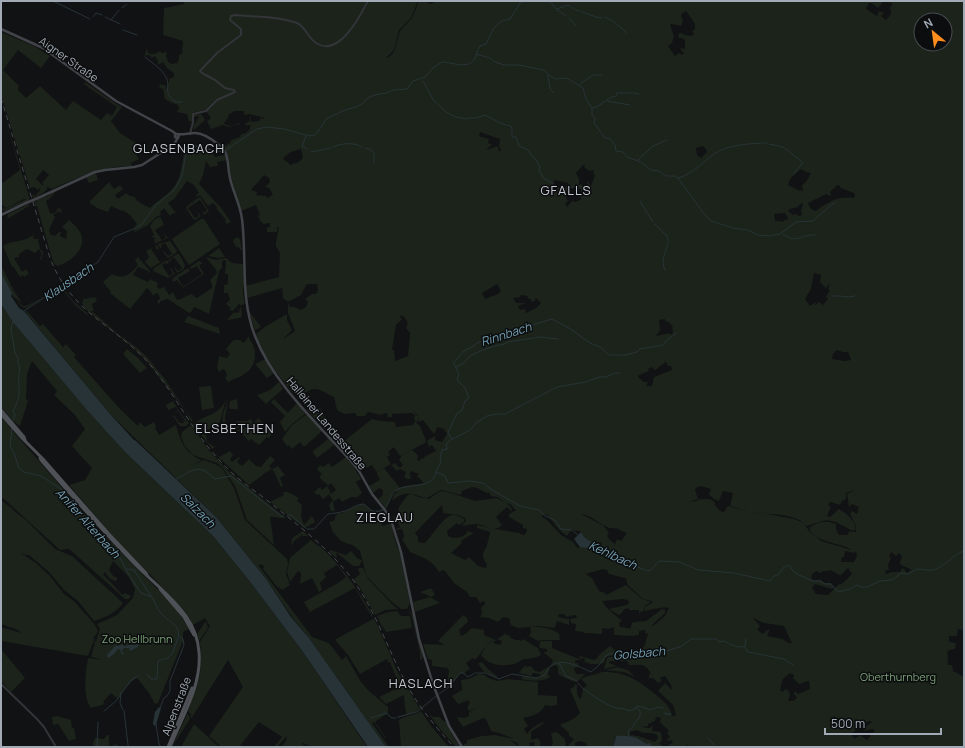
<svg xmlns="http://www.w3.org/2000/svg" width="965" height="748" font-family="Manrope,sans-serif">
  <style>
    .green { fill: #1b231b; fill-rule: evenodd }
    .water { fill: #273337 }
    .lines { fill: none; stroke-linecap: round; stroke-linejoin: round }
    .stream { stroke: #273337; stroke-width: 1 }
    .tertiary { stroke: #323438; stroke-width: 2 }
    .secondary { stroke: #404348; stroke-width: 2.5 }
    .primary { stroke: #4e5257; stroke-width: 3 }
    .rail { stroke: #45484d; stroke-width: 1; stroke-dasharray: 5 4; stroke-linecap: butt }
    .secondary-bridge { stroke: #404348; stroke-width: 2.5 }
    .labels { text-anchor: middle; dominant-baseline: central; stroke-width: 3; stroke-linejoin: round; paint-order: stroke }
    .street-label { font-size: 11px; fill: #a2abb5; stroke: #0c0d0e }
    .park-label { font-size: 11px; fill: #7ba177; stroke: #0c0d0e }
    .water-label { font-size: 12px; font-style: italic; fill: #75a0b3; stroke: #0c0d0e }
    .quarter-label { font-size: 13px; letter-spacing: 1px; fill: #c3c9d1; stroke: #0c0d0e }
  </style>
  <rect width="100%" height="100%" fill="#111213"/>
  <g class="green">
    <path d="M184 1H368L363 10 364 11 369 1H418L411 18 399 30 394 50 386 58 389 57 394 52 400 31 412 18 419 1H424L431 4 437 1 441 2 440 1H884L878 8 871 3H869L866 9 877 16 879 11 884 13 881 16 886 20 891 14 890 7 892 5 891 2 889 3 888 1H964V630L958 629 957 636H949V642L956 643 955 649 949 650 947 653C949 657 947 660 948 665H952L953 671 964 677V747H693L687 745V747H669V745L673 743 671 740 668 741 667 739 670 737 667 733 669 731 660 722 661 718 656 717 655 721 648 724V726L641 727 649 728 653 726 652 731 661 732 662 740 659 744 663 746V747H653L643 743 639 738H635L621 736 615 737 613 747H587L586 743 579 741 575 743 576 747H567L574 739 569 736V733L561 726V724C568 722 576 718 580 713L570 689 574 687 575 684 577 685C577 690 576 696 581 699L583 689 587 685 581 679C587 675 590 676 596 674 599 674 602 671 605 672 627 672 639 681 655 694 662 700 671 706 672 716L676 715 673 705 658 691 665 683 672 690 671 685 665 676 660 678 662 681 658 683 653 678H649V675L651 673C643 662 641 665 629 665L627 661H610L609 663 617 666 604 669 607 658 609 657H617L644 647 648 634 645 633V630L639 631V635L632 636 614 635V627L609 629 602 628V633L601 634 584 633V632L575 631 576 624 571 623 570 619 576 618 577 616 574 615 567 617 563 614H559L558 617 569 619V625L557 621 555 628 539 626 518 628 511 625 509 618 503 617 498 622 489 618 480 617 482 613 481 608 485 604 484 601 480 603 476 597H470L467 592 454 583 444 570 439 572 434 565 426 559 410 552 402 539 404 537 403 531 401 529 396 530V529L400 527 397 520H394L393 516 397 518 399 507 407 496 410 494 419 497V498L420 497 429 499 439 492 442 491 454 494 475 501 496 498 505 502 497 497 491 496 489 492 487 493 477 488 472 487 462 491 461 495 441 490 427 498C412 495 406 489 392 501L394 494 398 492 395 491 392 493 393 495 386 508 378 499 383 495V490L379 488 373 493 369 486 380 480 377 474V472L384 468 400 488 405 486 424 483 417 476 419 474 411 471 410 473 411 479H407L404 477 406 472 400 469 397 471 391 465 395 463 400 468 403 465 399 460 403 454 412 450 418 455 417 460 420 461 421 458 424 459V457L436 451 432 445 429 447 427 441 435 436V440L442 442 447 434 444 429 437 427 435 433H433L423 420 419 422 418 415 412 410 418 416V422L414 420 415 415 412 413 392 414V417H387L388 414 384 413 382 415 368 412 365 416H357L355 413 344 414 337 410 334 397C323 392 316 384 305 393L300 388 293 393C281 379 260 352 256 334L266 326 287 314V320L292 330 284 338 285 339V338L295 331 288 313V305L290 304 289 307H294L301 310 306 307 308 302 305 299 312 294H316L318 290 317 284H310L306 285 301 295 288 302 283 298 282 288 247 298 249 311 261 327 255 330 249 312 246 286 279 277 280 253 276 246V242L279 227H277V232H267V227H270V223L263 224 262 222H261L258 216 260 215 256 205 241 211 231 177 228 156 222 145 225 146 231 142V140L240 137 241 134 246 133 250 129V125H245L246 123 250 121 249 116H250L251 122 259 121 261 118 264 119 265 118 249 114 244 115V111H234L228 115 229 116 224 123V124L231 126 240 123V124L229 127 223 125 211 129 207 121 211 118 205 110 195 112 192 114V121L191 122 189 121 187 114 177 112 179 108 178 105 172 103 165 99 163 89 159 87 160 84 166 86 165 89H166L169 82V79L174 77V73L167 68 163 62 158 65V61L155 56 151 58V56L148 55 145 56V54L147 48 148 53C152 55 157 54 160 51L162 53 167 52 166 56 168 62 172 64 177 63 179 59V55L182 54 183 41 163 35 164 8 184 4ZM686 11 695 24V29L692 31 694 34 691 36 685 35 681 33 678 34 679 38H682L685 40V49L681 48V50L684 53 682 55 679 53 675 56 668 46 672 43 674 36 670 25 671 24 681 26 683 21 681 15ZM921 20H945V44H921ZM480 132 500 139 499 146 501 151H499L498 146 486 150 492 144 488 143 489 139 479 136ZM703 146 706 149 707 152 701 158 697 155 696 148ZM301 149 303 158 299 162 290 165 288 162 285 161 283 158 291 152ZM583 165H585L584 167 589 171 594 170 593 174 595 175 593 181 591 186 588 181 587 182 589 187 587 191 586 188 581 184 579 185V179L576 173ZM801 169 806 172 811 173 806 182 802 185 803 191 798 190 788 185 790 179ZM264 175 269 178 270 182 265 187 269 188 273 195 267 198 266 196 256 195 257 192 251 190ZM554 180 568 183 567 186 563 190 554 185ZM839 185 841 188 854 193 855 195 854 198C837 196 830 201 817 210L815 211 811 209 808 203 826 194 830 196 831 195 830 192 836 186ZM573 188 581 189V194L578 196 582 199 575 202 572 201 567 207 565 204 569 200H567L566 195 570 189ZM803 203 801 211 802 215 799 216 796 214 793 215 788 211 790 209 798 207 800 204ZM785 213 789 220 786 219 782 222 780 221H775L774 214ZM814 273 821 275 820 282 826 288 830 283 828 289 830 290 826 297 828 299 823 305 819 302 814 306 817 301 810 306 805 299 811 289ZM497 284 501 291 498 294 485 299 482 293ZM521 295 527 296 529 299H531V302L535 301 536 298 541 303 536 308 526 313 525 309 520 310 518 306 526 303H516L513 298 520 297ZM401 315C407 319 409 322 406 328L410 333 408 356 395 361 394 350H392L396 325 402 319 400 317ZM665 319V321L670 323 672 326H674L672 327 673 332 671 335 670 333 656 336 660 330 659 320ZM837 350 843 352H848L851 360 845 361 832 359 833 354ZM666 362 668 366H671L672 370 654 377 652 386H646L648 382H644L638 377 639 375 649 371 648 369 651 367 655 370ZM701 486 711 489 709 494 714 499 719 501 723 491 733 493 730 506C739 508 748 512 757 513 774 515 795 513 807 526 832 517 830 519 853 531L856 529C854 519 847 514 839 509L830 517 827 516 831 507 828 505 830 502 840 505 842 501 846 499V493L855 490 847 494 849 507 852 504 859 507 857 514 852 511 850 514 856 526V532H852L849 531 848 535H839L836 529V524C826 520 818 521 809 528 815 543 839 542 852 550L821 541 809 531 804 523 794 519 767 514 755 513 728 506 724 512 720 511 715 505V503C711 497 706 500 699 499L696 501 689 502 698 499 695 490 697 487ZM506 503 512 505 514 509 517 510 509 514V517L523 525V528L527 529V531L526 532 525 535 520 534V533L513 532C500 530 490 528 477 525V528L490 532C489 537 488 541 487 545 486 549 483 551 483 555 483 558 485 562 487 564L486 568 478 566 469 557 465 560 451 553 462 543 461 541 474 533 467 531 466 534C461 538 454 539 448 536L447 531 457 523 459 525 464 522V519C460 517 456 514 452 515 444 516 431 537 425 543L418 542V537L415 533 442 505 443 513 458 515 465 518 466 521 462 525 463 526C467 525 472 524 477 524 485 525 495 533 502 525L496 517 507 507 511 511 512 510 510 506ZM546 514C551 517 552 521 555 525 558 529 563 533 567 536L572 529 576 531H580L589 545 588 547H580L577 548 573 542 561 535 548 521 541 516ZM581 514C591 515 598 523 607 527 610 529 616 528 620 529L619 530 627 533 621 541 617 539 615 544 610 540 607 536 609 533 604 526ZM845 551 855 553V551L857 554 856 559 851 565 853 562H841L842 557H844ZM891 552 896 556 899 553 902 556 900 563 901 565 910 569 911 570 907 573 905 570 902 568 900 572H892L885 574 886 570H889L888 565 891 558 889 557ZM848 568 852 574 843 583 838 585 828 595 816 594 812 588 815 584 832 589 834 587 831 583H824L821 580H813L811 578 812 574 817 571 820 573 824 571H828L829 570 835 572 837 574 841 575ZM603 569 607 570 609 574C615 575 621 578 626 578L627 584 643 599 652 601V603L645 607 644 611C650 610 665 606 669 608L665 616 653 626 652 625 665 613V610L662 609 646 621 635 622 632 623 630 629 628 628 620 627 619 623 622 621C614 613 606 610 602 600L603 601 623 599 628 600 629 603 627 605 609 609 619 615 622 613 624 609 629 608V610H639V613L643 611 645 606 651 602 642 599 626 585 606 595 605 593 599 591 592 578 586 574ZM753 618 764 623 784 626 792 643H789L782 639 767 636 770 629 766 631 763 634 760 632 757 629 760 626ZM790 673 794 675 793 678 799 684 808 681H809L810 689 798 694 796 692H794V694L797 698 793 701H788L790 696 789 691 785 689 783 692 780 690 783 679ZM870 721 872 722 863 729 865 731 872 729 875 730 867 740 860 735 855 739 852 736V733L865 725 866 722ZM637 730C645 735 648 731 657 735L658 738 655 742 638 736 630 735V732Z"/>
    <path d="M1 32 34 46 50 56 41 68 18 50 3 70 19 86 18 90 26 98 40 86 66 110 73 101 101 120 107 113 112 116 117 107 88 87 84 84 85 82 115 103 122 107 111 121 120 133 136 143 132 148 139 159 131 163 132 166C101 166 80 177 52 189L46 186 48 188 43 193 33 198 32 194 35 196 40 190V188L42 185H44L42 183 49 175 43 170 36 179 31 174 42 185 38 190 34 187 30 188 1 95Z"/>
    <polygon points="1,103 30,200 4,211 2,209 1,205 4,209 27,199 24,199 6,208 1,204 1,184 20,170"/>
    <polygon points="198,113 199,115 201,114 205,120 194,130 193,126 199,117 198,116 194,117 193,115"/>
    <path d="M195 144 212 153 215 157 225 155 227 160 217 162 218 166 210 167 206 161 203 175 199 184 222 209 231 222 227 224 225 222 226 220 216 208 218 206H216L213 203 208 206 200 195 197 197 196 195 199 193 194 185 187 181 174 199 168 203 176 213 172 214 170 216 164 208 160 212 161 215 156 217 148 225 135 232 134 230 139 226 133 229 137 224 130 215 123 210 122 211 111 206 108 212 97 208 90 203V201L109 182 114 189 120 185 123 189 115 195 118 199 126 193 130 196 135 197 137 201 150 208C158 200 170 194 176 184 182 173 181 162 185 151Z"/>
    <polygon points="96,173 98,180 89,183 86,177"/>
    <path d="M54 192 55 193 49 199 46 201 50 213 52 214 56 212 57 209 60 208 63 214 59 211 53 215 55 217 49 230 50 234 55 236 59 232H61L60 236 66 239 67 231 62 227 69 220C73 224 77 227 80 232 88 248 72 261 58 266L54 264 52 258 37 206H35L34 201 36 200V205L37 200 45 196 46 197Z"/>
    <polygon points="200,197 209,211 204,215 199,208 203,213 207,210 200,200 194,204 193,201"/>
    <polygon points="192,202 194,204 188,208 195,218 199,216 196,210 201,216 196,220 193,219 186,208 187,206"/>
    <polygon points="29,204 29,206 9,218 7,217 8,214"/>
    <polygon points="159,217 161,218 164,225 155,230 162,240 166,238 163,232 168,238 154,244 155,242 154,240 155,239 154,237 150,238 154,235 150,226 154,220"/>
    <polygon points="201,219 204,219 220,244 189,265 173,241 172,239"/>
    <path d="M34 234 33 236 34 239H39L38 241 41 251H43C43 255 42 260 39 261L42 254 39 249 35 253 27 249 19 254V257L14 258 22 272 26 269 29 274 24 277 23 275 20 277 13 266 12 267 3 246C12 239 23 244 34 234Z"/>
    <polygon points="237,237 240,239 242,250 240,250 240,248 236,247 233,241 233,240"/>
    <polygon points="170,241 177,251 176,253 168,258 163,252 164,251 168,256 172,254 165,243 161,245 162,247 160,248 159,246 161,245 159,246 158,244"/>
    <polygon points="157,245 159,248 157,250 155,246 151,249 160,262 166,259 151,268 145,262 149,257 146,251"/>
    <polygon points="219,248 225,257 219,258 208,256"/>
    <polygon points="177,254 179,254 185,265 184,269 177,273 173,265 178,271 182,268 174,257 170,260 171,261 170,262 168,260"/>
    <path d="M138 257 150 271 148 273V271L138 267 133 275 148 282 150 279 158 283 157 287 160 289 164 287 169 295 173 292 176 299 178 300 191 294 197 298 212 288V285L210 280 217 273C216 267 209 263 206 257L216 260 226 258 232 263 243 264 247 313 243 284V294L245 303 241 306 242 316 240 318C235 318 232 320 227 320L234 312 235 313 239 312 241 305 239 304 233 311 229 310 231 308 226 304 230 300 228 293H224V285L228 284V274H225L226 260 222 261V268L219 271 209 314 194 307 191 312 189 313 168 299 161 301 159 304 157 302 160 298 158 294 156 293 153 296 151 292 147 288 130 309 110 293 111 292 103 282 112 274C123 280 131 274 138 265L135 260Z"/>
    <polygon points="167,260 169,263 167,264 166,263 162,265 169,276 173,274 170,268 171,268 175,274 168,278 153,271 154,268"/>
    <polygon points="199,261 203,263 199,265 204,274 183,288 177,280 173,282 172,280 174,277 188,268 190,271 178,278 183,287 202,274 197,266 191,269 190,267"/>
    <polygon points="1,265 14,291 22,303 11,295 12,293 1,272"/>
    <polygon points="66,283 67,285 63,287 64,289 73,301 88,314 87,315 75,305 63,290 54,294 54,298 52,294 48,295 26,308 22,307 16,300 23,306 26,306 44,297 48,293 49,295 51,293 50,292"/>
    <polygon points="95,297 97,301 92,304 94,311 89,312 83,306 84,306 82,303 84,298 85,299"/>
    <polygon points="1,304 6,312 126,453 213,536 251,583 303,652 367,747 312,747 303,743 302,744 308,747 281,747 286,741 287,736 277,747 274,747 282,737 259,722 239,747 221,747 209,736 243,687 228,660 191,719 191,715 188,711 200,674 201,661 200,642 210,626 205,618 193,625 185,611 109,532 69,485 85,480 92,468 72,446 85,429 75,415 54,395 57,391 32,361 27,374 26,398 28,401 20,426 14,422 1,407"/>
    <path d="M26 311H27L40 326 43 324 63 347 66 344 76 355 74 357 120 409 138 426 140 422 145 427 154 422 156 427 155 428 159 435 176 425C180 440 185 454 202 460L191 466 204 460 215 464 222 468 234 488 245 520 287 559 288 564 286 574 290 585 282 590 279 587 278 588 263 569 264 566 260 564 259 566 312 637 329 643 342 660 346 656 361 682 369 691 388 707V713L375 722 386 738H385L374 722 372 723 389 747H386L309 638 292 617 266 579 216 517 111 415 27 314Z"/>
    <polygon points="93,312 118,334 136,347 147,357 164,378 193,421 191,422 186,411 145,359 132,347 90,313"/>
    <polygon points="188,316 219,328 220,334 184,322"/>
    <path d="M249 336C249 341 253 342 254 347 255 350 255 354 255 357 253 373 241 376 228 382L225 378 227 375 225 370 223 369 219 372 217 368 219 356 227 358 230 354 226 349C233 340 235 336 244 343Z"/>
    <polygon points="127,349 139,359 147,368 140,373 123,354"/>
    <polygon points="265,359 274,373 267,378 255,364"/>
    <polygon points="279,382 283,389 266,404 257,395 270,390"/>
    <polygon points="211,386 214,408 202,410 199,387"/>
    <path d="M226 399 220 422 207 430 203 423 197 426 203 434H206L207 442 215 447 212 449 219 457 230 451 233 455 230 459 232 462 239 457 240 458 237 462 242 466 249 459 256 466 261 467 270 456 275 460 269 466 272 469 278 466 285 475 280 478 283 486 281 487 274 472 272 469 263 474V475L249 485 218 457 193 424C206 414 219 416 226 399Z"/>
    <polygon points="237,399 238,409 230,409 229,407 230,401"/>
    <polygon points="274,399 288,413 297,403 306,413 292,424 285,432 280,422 285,416 271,402"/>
    <polygon points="228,400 225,418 226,429 222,428 223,414"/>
    <polygon points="173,401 181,414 189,423 186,426 180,426 173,416 174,415 176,418 180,423 184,423 183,420 186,422 178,411 172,414 178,410 176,407 168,410 166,405"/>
    <polygon points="310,406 316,411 318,408 320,408 328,425 323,428 307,410"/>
    <polygon points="307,414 322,431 304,447 300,442 292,449 289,445 287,446 282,439 292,425"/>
    <path d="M1 417 93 524 168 600 181 616 189 629 183 632V641L158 703 155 704 149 693 137 678 131 682 117 698 111 693 103 702 105 704 91 708C82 697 86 670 88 658L103 660 91 657 95 642 93 643 88 656 1 641V627L21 633 18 630 1 624V500L13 509V510L27 521 55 549 72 556 123 603C116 613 106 617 94 621L78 601 64 590 49 572 29 555H26L21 553 36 563 49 575 64 594 75 602 95 625 98 631 93 639H91H95L93 642 96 641 100 629 97 624 117 615 133 598 135 589 129 577 113 561 109 570 114 577H117V580L115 581 109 578 105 572 103 575C111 581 115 588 123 595L125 593 131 596 129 599H125L77 556 69 549 60 550 4 499 1 498Z"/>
    <path d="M258 418 265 424 267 423 275 428 269 438 267 437 259 445 251 439 249 441 240 432 236 430 239 429 241 430C248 426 253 425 258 418Z"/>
    <polygon points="251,419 253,422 252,424 233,429 232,426 237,424 236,421 247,421"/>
    <polygon points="372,419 381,421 395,422 396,427 413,425 415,421 420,426 426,441 425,443 400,456 394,447 388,452 390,455 387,457 391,464 377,472 372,465 366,468 357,456 352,459 346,453 350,450 343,442"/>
    <path d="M191 425 208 449 227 470 286 518C281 519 275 516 270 517L274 545 247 520 235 486 222 467 217 463 193 455 185 446 181 437 182 432Z"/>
    <polygon points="322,431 334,445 317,458 313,453 313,451 328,439"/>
    <polygon points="346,457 353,466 361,479 356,482 362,493 357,497 351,497 342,502 339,498 333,502 335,511 331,511 329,505 333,500 329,495 336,490 331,483 328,486 325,482 324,482 319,477 322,474 317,469 320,465 323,467 329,463 332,467"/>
    <polygon points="327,486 331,493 323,499 319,494 317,495 314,492 320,487 322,490"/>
    <polygon points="283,492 288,492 299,498 297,501 302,505 301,516 304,525 312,516 315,522 305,528 287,515 289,514 286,514 270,502 284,495"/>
    <path d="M360 504H364C371 510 374 513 383 509L384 511 376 513 377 518 383 526 391 523 397 547 400 551 410 603 407 609H401L393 603 370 580 366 574 360 551 354 546 341 541 333 532 329 522 335 520V516H337L336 514 342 513Z"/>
    <polygon points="303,531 308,536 303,536 300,534 301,536 295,540 291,546 292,538"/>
    <path d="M311 540 318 546 321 547C342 567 359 590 373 616L372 617 355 588 310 612 304 602 338 583 346 577 337 565 324 573 326 577 320 583 322 590 319 592 312 578 300 584 301 573 298 571 290 582 287 572 290 558Z"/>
    <polygon points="330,550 346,555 351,551 358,559 360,559 362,561 359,566 353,566 337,553 336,554 337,556 336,558 329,551"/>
    <polygon points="359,568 363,568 369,580 393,605 398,609 385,610 375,615 359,586 353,580 360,574 358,570"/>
    <polygon points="431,588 435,595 431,597 420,592"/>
    <polygon points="430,597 440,603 415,612 413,602"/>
    <polygon points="397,611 401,616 410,616 412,628 386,632 382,625 384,632 377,616 389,612"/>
    <polygon points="408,611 402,612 408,611 412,613 423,656 422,660 420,659 420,652 411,614"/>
    <path d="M463 615 467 618 468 622 459 630 461 636 465 634 472 628 484 630V635L496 640 493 643 500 645 502 641 497 639 506 633V635H509L511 638 516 640H520L521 641 523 639 538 648 541 655C536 658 531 658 525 659 521 660 518 663 514 664 502 667 488 665 481 655L486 646 494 640C484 645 482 653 475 660L473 658 466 663 470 669 465 672V674L460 673 448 688 447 687 449 670 447 668 432 666V660L428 659 423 644 445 645 438 641Z"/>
    <polygon points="373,619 374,619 378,626 398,673 420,709 412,714 398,718 397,717 407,714 405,709 404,695 386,704 379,697 400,687 390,662 388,663 387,659 360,674 348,655 336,641 336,639"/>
    <polygon points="206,621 208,628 199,641 197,634"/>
    <path d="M530 627C541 626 549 628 559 633L560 640H543L538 641 529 636 531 632Z"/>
    <path d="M542 641H552V648L579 659 580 656 594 660 597 658 600 654 610 646 617 652C616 653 615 654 613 655 607 658 606 654 604 663 596 664 591 666 584 661L585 659 583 658 575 661V663H578L579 667 574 668 576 674H585L577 682 572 681 559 675 558 672V668L556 665 550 667 548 674 550 677C543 682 530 681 522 679V676L535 678 541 677 540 674 533 673 531 676 519 673 525 665 527 667 531 666 535 671 540 672 551 665 553 660 544 653V652H547V649L540 648 539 646 540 644 539 643Z"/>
    <polygon points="1,649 25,678 11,692 1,681"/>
    <polygon points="482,662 489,670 497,676 497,678 483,671 478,663"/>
    <polygon points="618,667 628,670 635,677 624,672 605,670"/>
    <path d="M479 674 485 675 488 678 497 681 508 679 538 682V695L557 696V705L551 706 545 705C542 714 531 716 523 718L528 726 524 729 527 734C531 728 537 725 543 722L544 723 531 732V740L538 738 541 743 539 747H534L535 743 533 742 529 743 530 747H520L517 743 510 740 519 747H464L463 745 467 743V740L482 736 495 735 514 739 502 734 491 731 486 719 483 718 463 727 457 718 460 717 464 718 469 716V712L480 706 469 711 467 707 470 703 468 700 463 703 465 699 462 703 458 704 452 696 462 690 461 680 468 679Z"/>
    <path d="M421 711 431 726 449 747H401L399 720C405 715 415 716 421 711Z"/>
    <polygon points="428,713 433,717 440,717 442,720 446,722 453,736 460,747 456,747 441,730"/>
    <polygon points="187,714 189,715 190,719 172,747"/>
    <polygon points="57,716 71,720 72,728 74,728 76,739 69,741 58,724 53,725 52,717"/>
    <polygon points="194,724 219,747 181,747"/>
    <polygon points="557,732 565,739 566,747 550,747 553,744 551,733"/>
    <polygon points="107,735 109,735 109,744 110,747 116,744 119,747 94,747 93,743 95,738 104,739"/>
  </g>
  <g class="water">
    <polygon points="1,272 12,293 11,296 19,308 24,311 111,415 134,440 136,441 216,517 266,579 291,617 309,638 386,747 368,747 303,652 251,583 213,536 126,453 87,410 13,322 1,304"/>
    <polygon points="581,532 584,537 591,542 588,548 580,547 574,539"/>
    <path d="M137 643 140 644C138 647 135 649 130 651L129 648H124L122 650V652L124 653 123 655 121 653V650L118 649 114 654 108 658 107 655 115 646 123 645 125 647 128 645H136Z"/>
    <polygon points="159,707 161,708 156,725 154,726 153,723 155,712"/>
    <path d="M616 736C621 735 635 736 639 739 643 741 643 743 647 744L649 743 653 747H613Z"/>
  </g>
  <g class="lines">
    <g class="stream">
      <polyline points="53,1 90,19"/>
      <polyline points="550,1 557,10 566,16"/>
      <polyline points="122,8 127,4"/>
      <path d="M557 9C575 1 566 9 580 11"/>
      <polyline points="582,12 596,17 602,18"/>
      <polyline points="93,17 96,13 102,15"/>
      <polyline points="105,17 120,24"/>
      <polyline points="605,17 613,21 627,33"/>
      <polyline points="569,18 576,26"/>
      <polyline points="111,20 119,10"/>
      <polyline points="123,30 137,35"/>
      <polyline points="476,54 490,58 495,62 504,65 519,65 544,70 548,74 555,79 567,78 583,88 586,99 592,108 592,115 595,118 594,123 605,138 609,138 615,145 616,151 623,152 627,157 641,162 651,170 659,171 666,176 675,176 678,178 702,211 711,221 733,228 748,230 758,235 769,236 780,234 796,222 813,221 831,205 835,203"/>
      <path d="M145 57C152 63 161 68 166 77 171 86 163 92 173 100 176 102 178 103 182 102"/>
      <polyline points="548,75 550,89 554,93"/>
      <path d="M423 81 434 101 447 113 456 117 466 119 470 118H476L485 115C493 119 502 125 511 126L512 129V137H516L519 146 528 150 533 157 537 161 540 167 539 171 542 175 543 178 549 181 553 184"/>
      <polyline points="580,84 593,75 602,75"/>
      <polyline points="634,93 639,94"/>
      <polyline points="607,101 630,105"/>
      <path d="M592 108C601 107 607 97 616 96L617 93H633"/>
      <polyline points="306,136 302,146 307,149"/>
      <polyline points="769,144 783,147 802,162 802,164 794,173"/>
      <path d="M333 147C341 143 355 142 362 147"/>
      <polyline points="365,148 370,149 374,153 374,163"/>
      <path d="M226 150 257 129 266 127 284 129 309 136 315 135 318 132 326 119 345 110 356 107 363 103 369 97 379 94 387 93 393 90 407 89 413 81 425 77 433 68 442 62C450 62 467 69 473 61 477 57 477 50 480 46L486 44 493 29 498 24 502 21 510 19 520 3 524 1"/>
      <polyline points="311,152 331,148"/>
      <polyline points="638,160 653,146 667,140"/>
      <path d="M678 178C693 174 702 163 714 154 725 145 754 143 767 143"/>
      <path d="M554 185 563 191C569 187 578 184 585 188"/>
      <polyline points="640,201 653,222"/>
      <polyline points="655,224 667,236 668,241"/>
      <path d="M783 234C798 245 800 234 815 235"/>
      <path d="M665 270C660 261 666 252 668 243"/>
      <polyline points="832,296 840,296 848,297 855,296"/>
      <polyline points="24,311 98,262 114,237 136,228 142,224 156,205 174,190 182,176 186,153 193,146 223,152"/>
      <polyline points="456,367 464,363 470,356 480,351 495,346 504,344 508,342 540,337 558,339"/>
      <path d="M13 420 15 415 13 411C24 392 16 386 20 367L18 364V358L15 353 11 329 13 321"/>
      <path d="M12 428 10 446 14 453 19 468 24 472 41 476 61 489 118 554 130 577 141 593 152 597C155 602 157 609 161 613 172 626 185 625 175 646 174 650 172 655 169 657 166 660 161 659 158 661L157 679H151L147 674"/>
      <polyline points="453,439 470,430 477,422 487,416 496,414 505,414 557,387 585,382 600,377 606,377 615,373 620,373"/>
      <polyline points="436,473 436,471 441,462 440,458 442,450 447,449 446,444 452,439 448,433 456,415 462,410 465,401 469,398 465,388 457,380 459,374 454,364 454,362 464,351 474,346 477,343 498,336 510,335 519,329 552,319 569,328 590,343 600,347 609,355 625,355 637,352 640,349 663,345 667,340 677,333"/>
      <path d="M175 480C184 475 194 466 205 471 209 473 211 477 215 479L231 476 281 516H284"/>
      <polyline points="287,515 291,515 305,528"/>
      <path d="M307 529H314L328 514C334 513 339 513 345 511 351 509 357 504 364 504L372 511C392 514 386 495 398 489 411 483 430 490 436 473H439L445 476 448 483 469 481 483 483 492 490 520 506 539 510 544 515 556 521 561 529 572 530 578 535"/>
      <path d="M589 545 621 557 627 563 648 571C654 570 655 563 660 561L680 562 698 570 734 573 770 581 774 576 778 575 784 567 789 565 794 572 799 575 813 581H820L825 584H831L838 592 850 589 857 585 861 587H867L880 581 892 580 901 573 908 574 917 569C922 569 928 571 933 570 945 567 953 554 964 551"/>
      <polyline points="127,569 134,570 151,596"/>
      <polyline points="744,646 748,652 784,659 793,665"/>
      <polyline points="559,663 566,676 577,681"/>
      <path d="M476 673H486L499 679 512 674 536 678 545 675C554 653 575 665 591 672L599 665 606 656 609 654 616 653 625 654 639 651 657 652H664L682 646 691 639H716L719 642 723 641C731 644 737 649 745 646L746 639"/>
      <path d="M578 683C582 690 609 707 617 708 623 709 623 708 629 711L637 708 640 711V717C634 722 634 727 628 731L629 737"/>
      <polyline points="121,693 120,703 123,710"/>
      <polyline points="439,694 449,687 460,673 463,673 468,677 475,673"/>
      <polyline points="160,708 164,698 167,696 170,691 170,681 184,645 183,639 180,637"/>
      <polyline points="636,708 636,706 643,707 650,710 658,707 663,708"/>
      <polyline points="104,711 116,701 131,680 138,676"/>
      <polyline points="124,711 128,745 129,747"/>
      <polyline points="413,713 417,712 436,696"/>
      <polyline points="664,713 670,715"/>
      <polyline points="666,714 671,714"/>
      <polyline points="398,717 412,713"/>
      <polyline points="371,718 386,713 392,718 396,718"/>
      <polyline points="156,724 159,744 161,747"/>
      <polyline points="708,738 714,745"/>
      <polyline points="97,747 98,722"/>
    </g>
    <g class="tertiary">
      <path d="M190 134 193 122V114L206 111 217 100 235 92 234 90 225 88 215 80 202 73 200 71 217 53 241 35V29L230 20 231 16 235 15C255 17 277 16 297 23 305 26 308 38 316 43 339 58 360 16 368 1"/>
      <polyline points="1,684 37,719 44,727 56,747"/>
    </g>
    <g class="secondary">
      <polyline points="1,29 43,48 116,101 172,131 176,134"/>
      <path d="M179 135 178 138 175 137V135L177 134C182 135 189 133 195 133 203 133 213 140 219 145 230 153 227 166 230 178 233 192 240 204 242 219 247 258 240 298 255 336 273 383 317 423 350 460L359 471 372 494 385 510 392 523 401 552 419 639 433 684 449 726 462 747"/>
      <polyline points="38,198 95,172 105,170 134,167 142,165 170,147 175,143 177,139"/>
      <polyline points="1,215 26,203"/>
    </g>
    <g class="primary">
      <polyline points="1,410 24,437 25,440"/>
      <polyline points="1,414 23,439 43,459 108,533 146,573 147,575"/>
      <path d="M40 458 41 460C71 495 101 529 133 562 150 580 171 595 186 616 193 626 198 639 199 652 202 685 182 717 170 747"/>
      <polyline points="160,589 184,617 194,635"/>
      <polyline points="168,747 192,688"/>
    </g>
    <path class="rail" d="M1 98 50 258C70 310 108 322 144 358 174 390 192 433 223 464 235 477 249 487 263 497 295 523 328 547 353 580 375 610 386 645 403 677 416 704 434 725 454 747"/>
    <polyline class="secondary-bridge" points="26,203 38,198"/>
  </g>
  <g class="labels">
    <g class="street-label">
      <text transform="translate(69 59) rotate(35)">Aigner Straße</text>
      <text transform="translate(327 423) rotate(50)">Halleiner Landesstraße</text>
      <text transform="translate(176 706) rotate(-69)">Alpenstraße</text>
    </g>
    <g class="park-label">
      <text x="137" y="638">Zoo Hellbrunn</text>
      <text x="898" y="676">Oberthurnberg</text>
    </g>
    <g class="water-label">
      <text transform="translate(68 282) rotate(-34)">Klausbach</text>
      <text transform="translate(506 334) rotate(-18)">Rinnbach</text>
      <text transform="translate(198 510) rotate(45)">Salzach</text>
      <text transform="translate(88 523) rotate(48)">Anifer Alterbach</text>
      <text transform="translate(613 555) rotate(25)">Kehlbach</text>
      <text transform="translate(639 653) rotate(-5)">Golsbach</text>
    </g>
    <g class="quarter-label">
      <text x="179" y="148">GLASENBACH</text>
      <text x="566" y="190">GFALLS</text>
      <text x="235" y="428">ELSBETHEN</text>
      <text x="385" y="517">ZIEGLAU</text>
      <text x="421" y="683">HASLACH</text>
    </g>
  </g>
  <rect width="965" height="748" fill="none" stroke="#a2abb5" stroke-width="4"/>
  <g transform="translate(933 32) rotate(331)"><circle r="19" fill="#0c0d0e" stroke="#484c51"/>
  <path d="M0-3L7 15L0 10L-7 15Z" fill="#ff8d1e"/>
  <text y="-6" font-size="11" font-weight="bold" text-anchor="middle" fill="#a2abb5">N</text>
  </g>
  <path d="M825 728v6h116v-6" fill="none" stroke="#a2abb5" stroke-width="2"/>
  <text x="831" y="728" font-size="12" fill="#a2abb5" stroke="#0c0d0e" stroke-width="3" paint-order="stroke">500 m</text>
</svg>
